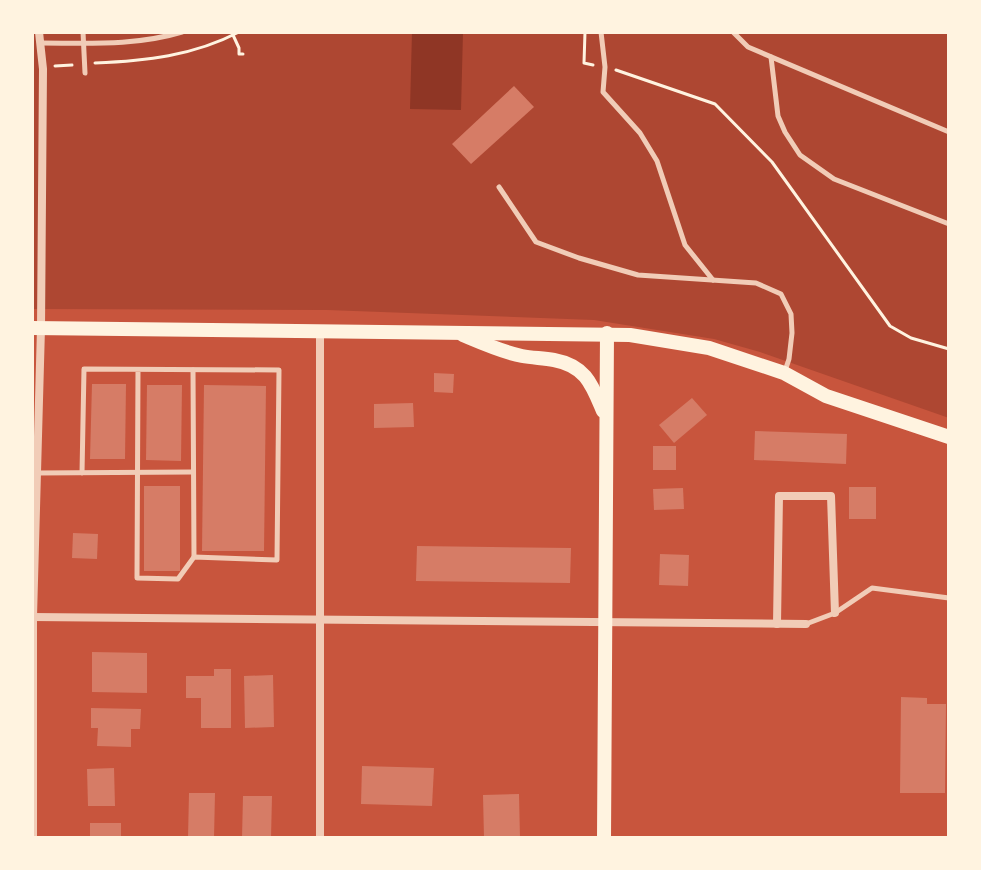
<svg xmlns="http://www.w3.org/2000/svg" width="981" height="870" font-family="'Libre Baskerville',serif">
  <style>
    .green { fill: #ae4732 }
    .water { fill: #8f3625 }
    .building { fill: #d67c66 }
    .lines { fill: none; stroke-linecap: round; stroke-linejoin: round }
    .path { stroke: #fff3e0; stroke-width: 3 }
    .service { stroke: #f1ccb7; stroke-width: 5 }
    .minor { stroke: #f1ccb7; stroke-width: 8 }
    .secondary { stroke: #fff3e0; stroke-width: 14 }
  </style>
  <rect width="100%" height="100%" fill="#c8553d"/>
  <polygon class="green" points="32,32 949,32 949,418 760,352 714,339 594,320 327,310 32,309"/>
  <polygon class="water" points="412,32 463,32 461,110 410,109"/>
  <g class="building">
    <polygon points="514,86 534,107 471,164 452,144"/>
    <polygon points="434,373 454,374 453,393 434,392"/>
    <polygon points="92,384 126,384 125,459 90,459"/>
    <polygon points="147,385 182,385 181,461 146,460"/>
    <polygon points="204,385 266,386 264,551 202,551"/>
    <polygon points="692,398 707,415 674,443 659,425"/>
    <polygon points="413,403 414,427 374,428 374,404"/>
    <polygon points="755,431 847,434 846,464 754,460"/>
    <rect x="653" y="446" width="23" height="24"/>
    <rect x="144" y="486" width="36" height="85"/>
    <rect x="849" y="487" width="27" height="32"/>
    <polygon points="683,488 684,509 654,510 653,489"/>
    <polygon points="73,533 98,534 97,559 72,558"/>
    <polygon points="417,546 571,548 570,583 416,581"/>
    <polygon points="660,554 689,555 688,586 659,585"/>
    <polygon points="92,652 147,653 147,693 92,692"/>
    <polygon points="214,669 231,669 231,728 201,728 201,698 186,698 186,676 214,676"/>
    <polygon points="273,675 274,727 245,728 244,676"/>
    <polygon points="901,697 927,698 927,704 946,704 945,793 900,793"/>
    <polygon points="91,708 141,709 140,729 131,729 131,747 97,746 98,728 91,728"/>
    <polygon points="362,766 434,768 432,806 361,804"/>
    <polygon points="114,768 115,806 88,806 87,769"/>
    <polygon points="189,793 215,793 214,838 188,838"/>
    <polygon points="519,794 520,838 484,838 483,795"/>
    <polygon points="243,796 272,796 271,838 242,838"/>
    <rect x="90" y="823" width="31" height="15"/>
  </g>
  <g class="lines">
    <g class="path">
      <polyline points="585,32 584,63 593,65"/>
      <polyline points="233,35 239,48 239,54 243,54"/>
      <path d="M95 63C145 61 193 56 239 32"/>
      <polyline points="55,66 72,65"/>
      <polyline points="616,70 715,104 772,162 890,326 911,338 949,349"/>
    </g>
    <g class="service">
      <polyline points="83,32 85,73"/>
      <polyline points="601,32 605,67 603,92 640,133 657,161 685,245 713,280"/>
      <polyline points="733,32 748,47 949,132"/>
      <path d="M41 43C88 43 136 46 182 32"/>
      <polyline points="771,57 778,116 785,132 800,155 834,179 949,224"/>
      <polyline points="499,187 536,242 579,258 638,275 756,283 781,294 791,314 792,333 789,359 785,371"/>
      <polyline points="193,370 194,557"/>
      <polyline points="37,473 192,472"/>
      <polyline points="82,473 84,369 279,370 277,560 194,557 178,579 137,578 138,370"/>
      <polyline points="806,624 835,613 872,588 949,598"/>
    </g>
    <g class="minor">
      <polyline points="320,331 320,838"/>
      <polyline points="32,617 806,624"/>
      <polyline points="777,624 779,496 831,496 835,613"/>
      <polyline points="33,838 33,617 41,328 43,69 39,32"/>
    </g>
    <g class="secondary">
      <polyline points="32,328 630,335 709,348 784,373 826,396 949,437"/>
      <path d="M463 335C482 343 502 352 522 356 533 358 543 358 554 360 586 366 592 385 603 411"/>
      <polyline points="604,838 607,333"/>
    </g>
  </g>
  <rect width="981" height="870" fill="none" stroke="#fff3e0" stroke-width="68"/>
</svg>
